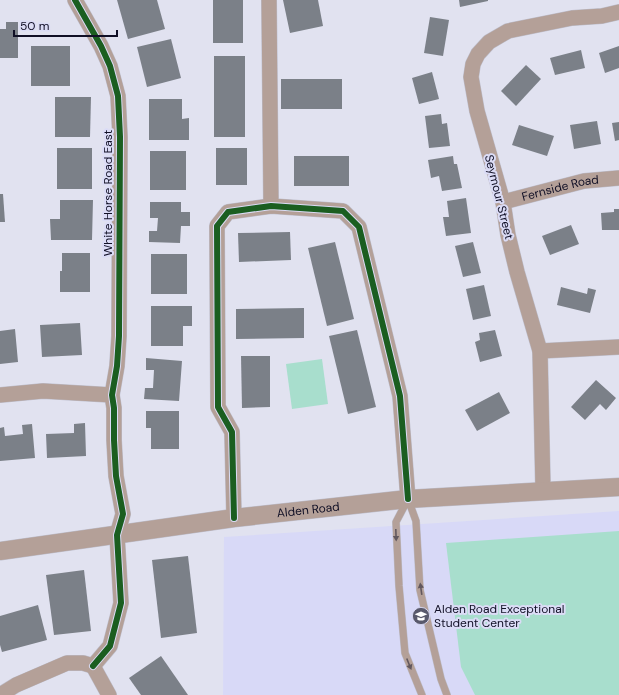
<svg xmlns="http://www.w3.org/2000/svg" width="619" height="695" font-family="'DM Sans',sans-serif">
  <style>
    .built { fill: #d8d9f7 }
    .green { fill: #a8decd }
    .building { fill: #7b8088 }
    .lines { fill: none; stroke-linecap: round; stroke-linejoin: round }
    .service-casing { stroke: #bdbdca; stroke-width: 8 }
    .minor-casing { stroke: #bdbdca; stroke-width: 16 }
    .tertiary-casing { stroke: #bdbdca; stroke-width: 19 }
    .service { stroke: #b4a098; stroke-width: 7 }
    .minor { stroke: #b4a098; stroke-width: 15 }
    .tertiary { stroke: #b4a098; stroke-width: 18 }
    .cycleway-casing { stroke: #dbdcf6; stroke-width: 8 }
    .cycleway { stroke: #1b5e20; stroke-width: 6 }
    .oneway { fill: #62585e }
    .labels { text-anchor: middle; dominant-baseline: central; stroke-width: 4; stroke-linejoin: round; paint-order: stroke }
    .street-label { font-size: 12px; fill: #100f25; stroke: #dbdcf6 }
    .poi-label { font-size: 12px; fill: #100f25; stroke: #dbdcf6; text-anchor: start }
  </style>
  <rect width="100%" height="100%" fill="#e1e2f0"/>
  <polygon class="built" points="619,511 619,695 223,695 224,537"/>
  <g class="green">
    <polygon points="322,359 328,404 292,409 286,364"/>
    <polygon points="619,531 619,695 475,695 461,667 446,543"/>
  </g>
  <g class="building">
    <polygon points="117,0 157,0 165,29 128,39"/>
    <rect x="213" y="0" width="30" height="43"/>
    <polygon points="283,0 318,0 323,26 290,33"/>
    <polygon points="459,0 488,0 488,1 460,7"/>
    <polygon points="430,17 449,20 443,56 424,53"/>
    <polygon points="6,22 18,22 18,58 0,58 0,29 6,29"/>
    <polygon points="171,39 181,78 147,87 137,47"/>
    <rect x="31" y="46" width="39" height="40"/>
    <polygon points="619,46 619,68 605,73 599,53"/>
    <polygon points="581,50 585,68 555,75 550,58"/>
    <rect x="214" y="56" width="31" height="81"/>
    <polygon points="526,65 541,79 516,106 501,91"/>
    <polygon points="432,72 439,99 419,104 412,78"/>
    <rect x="281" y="79" width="61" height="30"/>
    <polygon points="55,97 91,97 90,137 55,137"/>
    <polygon points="149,99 182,99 182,119 189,118 189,140 149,140"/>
    <polygon points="441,114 442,124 447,123 450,146 429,148 425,116"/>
    <polygon points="597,121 601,144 574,149 570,125"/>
    <polygon points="619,122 619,140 615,141 612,123"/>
    <polygon points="519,125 554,136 547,156 512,145"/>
    <rect x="57" y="148" width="35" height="41"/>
    <rect x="216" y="148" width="31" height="37"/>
    <rect x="150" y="151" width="36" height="39"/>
    <rect x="294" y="156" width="55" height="30"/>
    <polygon points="453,156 454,164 457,164 462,188 442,191 439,176 431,178 428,160"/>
    <polygon points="0,194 3,194 5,222 0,222"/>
    <polygon points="466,198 471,233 446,236 443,217 449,217 447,201"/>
    <polygon points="60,200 93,200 92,240 51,240 50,219 60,219"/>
    <polygon points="150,202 181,202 181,212 190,212 190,226 181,226 180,243 149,242 149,231 157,231 158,218 150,218"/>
    <polygon points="614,209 619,209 619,230 602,230 601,213 614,212"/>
    <polygon points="571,225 579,244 550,255 542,236"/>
    <polygon points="290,232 291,260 239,262 238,233"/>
    <polygon points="335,242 354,319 327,326 308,248"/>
    <polygon points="473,242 481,273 463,277 455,246"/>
    <polygon points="62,253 90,253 90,292 60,292 60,271 62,271"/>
    <rect x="151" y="254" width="36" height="40"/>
    <polygon points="484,285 491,316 473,320 466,289"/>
    <polygon points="561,287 587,294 588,288 596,290 590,313 557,305"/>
    <polygon points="151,306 192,306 192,326 183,326 183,346 151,346"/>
    <polygon points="304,308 304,338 236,339 236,309"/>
    <polygon points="80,323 82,355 42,357 40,325"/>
    <polygon points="15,329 18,362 0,364 0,331"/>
    <polygon points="357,330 376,407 348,414 329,336"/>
    <polygon points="495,330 502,356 480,362 475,342 480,340 479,333"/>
    <polygon points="241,356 270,356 270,407 242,408"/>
    <polygon points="146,358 182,361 179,401 144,399 145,388 153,388 154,370 146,370"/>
    <polygon points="596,380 616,398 606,410 600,404 585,420 571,407"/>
    <polygon points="499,392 510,413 477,431 465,410"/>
    <polygon points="146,411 179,411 179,449 151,449 151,428 146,428"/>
    <polygon points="85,423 86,456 47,458 46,434 74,433 74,424"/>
    <polygon points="32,424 35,458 0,461 0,428 4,427 5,436 23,434 22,425"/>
    <polygon points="188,556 197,633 161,638 152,560"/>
    <polygon points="84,570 91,631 54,635 46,575"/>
    <polygon points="38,605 47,640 2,652 0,645 0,616"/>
    <polygon points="161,656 188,695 141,695 129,678"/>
  </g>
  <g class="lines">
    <defs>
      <g id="service">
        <polyline points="408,499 416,521 420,590 441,679 447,695"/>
        <polyline points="407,501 396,522 399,586 405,653 422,695"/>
      </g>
      <g id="minor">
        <polyline points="75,0 101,46 110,66 118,96 120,137 119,336 117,366 112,395 114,408 114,440 116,476 123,514 117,535 121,603 110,646 93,666"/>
        <polyline points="269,0 271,206"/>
        <path id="s1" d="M503 202 584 181 619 178"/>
        <polyline points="540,351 619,347"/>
        <polyline points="0,395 43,391 112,395"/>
        <polyline points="543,490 540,351 517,272 508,235 503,202 477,111 471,77 473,64 478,54 489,42 508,31 572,18 602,16 619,12"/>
        <polyline points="234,518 232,432 218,407 217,226 228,212 271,206 343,211 359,227 400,396 408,499"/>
        <polyline points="93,666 109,695"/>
        <polyline points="0,695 16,685 67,663 83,663 93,666"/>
      </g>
      <g id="tertiary">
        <path id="s2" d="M0 551 234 518 408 499 619 487"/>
      </g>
    </defs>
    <use href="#service" class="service-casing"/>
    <use href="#minor" class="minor-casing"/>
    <use href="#tertiary" class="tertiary-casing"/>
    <use href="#service" class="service"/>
    <use href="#minor" class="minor"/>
    <use href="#tertiary" class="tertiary"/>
    <defs>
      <g id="cycleway">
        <polyline points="75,0 101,46 110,66 118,96 120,137 119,336 117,366 112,395 114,408 114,440 116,476 123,514 117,535 121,603 110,646 93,666"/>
        <polyline points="234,518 232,432 218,407 217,226 228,212 271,206 343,211 359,227 400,396 408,499"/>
      </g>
    </defs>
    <use href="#cycleway" class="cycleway-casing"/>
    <use href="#cycleway" class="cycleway"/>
  </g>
  <defs><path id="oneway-solid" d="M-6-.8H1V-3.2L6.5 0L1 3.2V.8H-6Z"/></defs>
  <g class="oneway">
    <use href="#oneway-solid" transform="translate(396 535) rotate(88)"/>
    <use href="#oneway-solid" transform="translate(421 589) rotate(-98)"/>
    <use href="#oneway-solid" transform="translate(409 664) rotate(68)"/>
  </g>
  <defs>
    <symbol id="school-disc" viewBox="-11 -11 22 22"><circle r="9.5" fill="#59596c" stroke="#dbdcf6"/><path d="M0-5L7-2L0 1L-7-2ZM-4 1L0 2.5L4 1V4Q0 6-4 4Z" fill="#fff"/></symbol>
  </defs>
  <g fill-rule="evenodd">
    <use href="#school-disc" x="411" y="606" width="20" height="20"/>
  </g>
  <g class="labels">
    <g class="street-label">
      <text stroke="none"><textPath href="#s1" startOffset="59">Fernside Road</textPath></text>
      <text transform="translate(108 193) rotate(-90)">White Horse Road East</text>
      <text transform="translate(499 197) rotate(76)">Seymour Street</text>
      <text stroke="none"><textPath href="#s2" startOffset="311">Alden Road</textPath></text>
    </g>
    <g class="poi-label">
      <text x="434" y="609">Alden Road Exceptional<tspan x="434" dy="14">Student Center</tspan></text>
    </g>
  </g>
  <path d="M14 30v6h103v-6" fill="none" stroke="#100f25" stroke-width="2"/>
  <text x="20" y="30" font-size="12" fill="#100f25" stroke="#dbdcf6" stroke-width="3" paint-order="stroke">50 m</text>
</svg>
